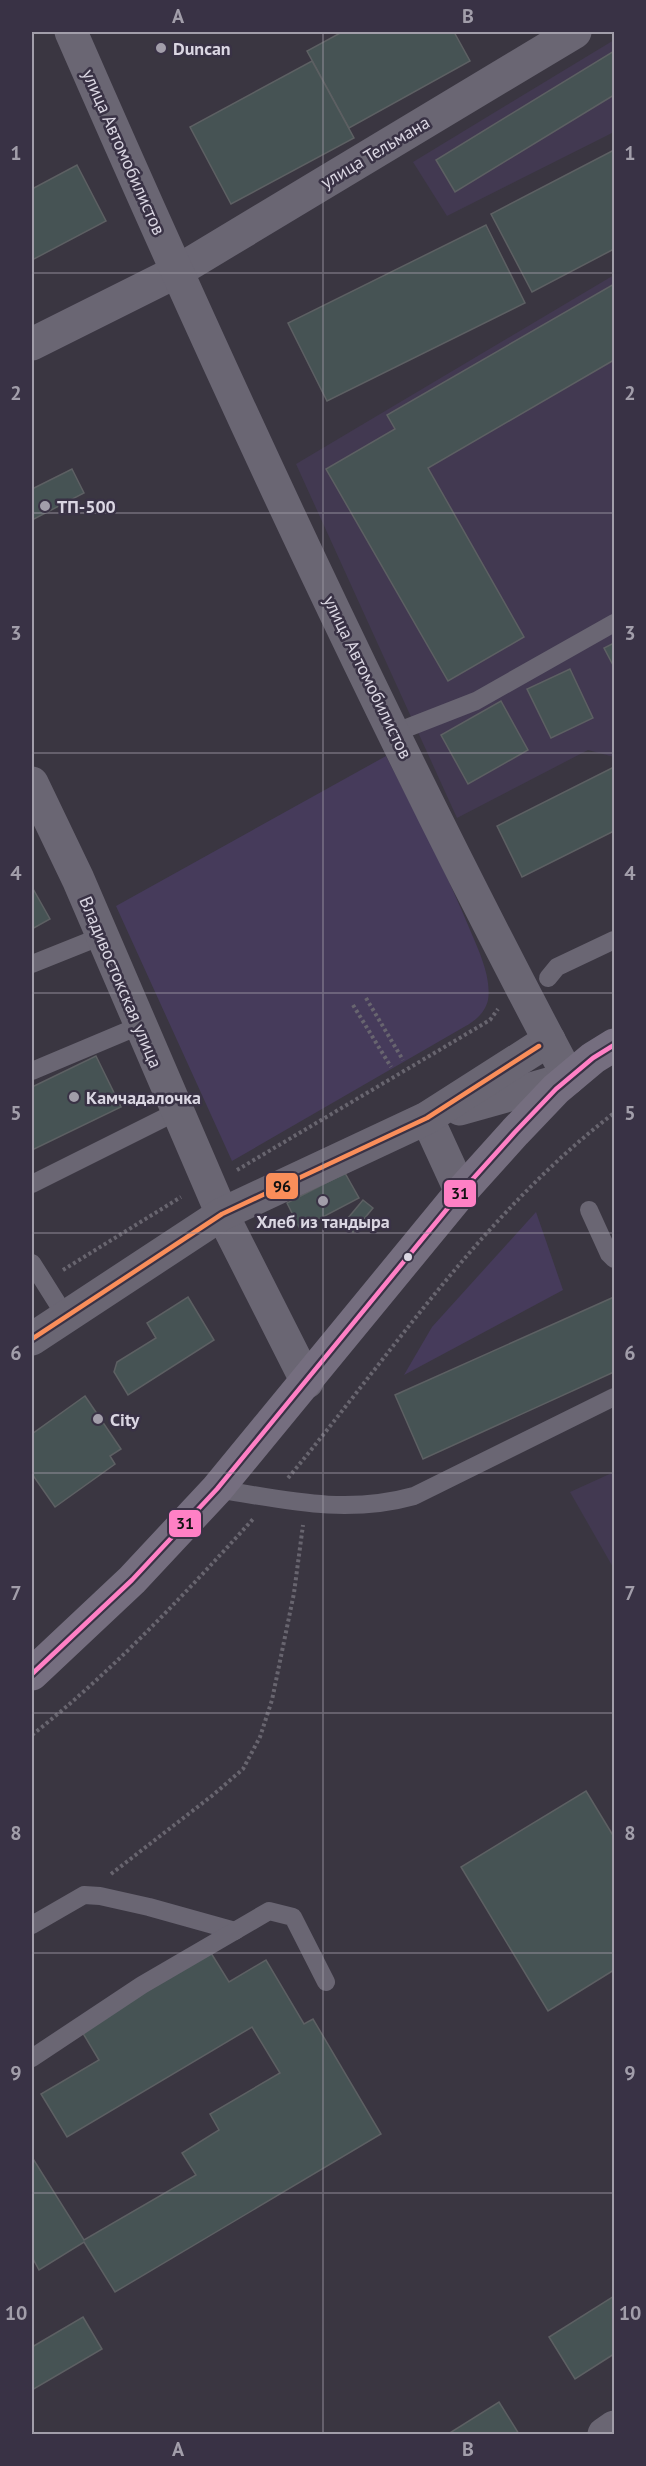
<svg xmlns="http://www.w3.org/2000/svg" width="646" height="2466" font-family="'PT Sans',sans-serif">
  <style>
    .built { fill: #423951 }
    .green { fill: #463b5b }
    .building { fill: #465354; stroke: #5d6063; stroke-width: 1.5 }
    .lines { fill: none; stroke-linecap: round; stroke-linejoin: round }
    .path { stroke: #68656f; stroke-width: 4; stroke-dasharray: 3 3; stroke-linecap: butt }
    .service { stroke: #6a6673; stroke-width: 18 }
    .minor { stroke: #6a6673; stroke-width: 33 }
    .tertiary { stroke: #6a6673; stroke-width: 33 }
    .primary { stroke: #756e7f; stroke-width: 33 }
    .bus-1-casing { stroke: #393245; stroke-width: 9 }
    .bus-2-casing { stroke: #393245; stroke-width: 9 }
    .bus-1 { stroke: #fa8e5a; stroke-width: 4.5 }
    .bus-2 { stroke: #ff80c5; stroke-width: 4.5 }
    .grid { fill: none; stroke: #a29eaa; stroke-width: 1.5; stroke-opacity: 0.55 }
    .poi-dot { fill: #a29eaa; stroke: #393245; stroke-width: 2 }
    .bus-dot { fill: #dad6e2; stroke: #393245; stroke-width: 2 }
    .labels { text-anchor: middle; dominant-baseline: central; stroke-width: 5; stroke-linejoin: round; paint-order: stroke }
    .poi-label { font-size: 18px; font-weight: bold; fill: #dad6e2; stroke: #393245; text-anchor: start }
    .street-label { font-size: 18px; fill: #dad6e2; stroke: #393245 }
    .line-badge { stroke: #393245; stroke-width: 2 }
    .pale-badge-label { font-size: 16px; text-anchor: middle; font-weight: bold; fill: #111 }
    .neatline { fill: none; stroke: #a29eaa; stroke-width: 2 }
    .grid-label { font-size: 20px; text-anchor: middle; font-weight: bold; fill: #a29eaa }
  </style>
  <rect width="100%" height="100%" fill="#3a3641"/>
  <g class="built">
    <polygon points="614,40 614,132 447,216 413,162"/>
    <polygon points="614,275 614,757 588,750 457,818 296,464"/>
    <polygon points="614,1472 614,1569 570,1492"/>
  </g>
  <g class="green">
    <path d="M386 756C415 812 444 867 468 925 477 947 492 976 488 1000 485 1013 475 1021 464 1027L232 1161 116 906Z"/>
    <polygon points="536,1212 563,1290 404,1375 432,1327"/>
  </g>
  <g class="building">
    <polygon points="342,32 454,32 470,61 349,128 307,51"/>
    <polygon points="614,51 614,95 455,192 436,160"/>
    <polygon points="312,61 354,138 231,204 190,127"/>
    <polygon points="614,150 614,249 532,292 491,214"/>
    <polygon points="77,165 106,221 32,260 32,189"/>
    <polygon points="486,225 525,303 327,401 288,323"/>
    <polygon points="614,284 614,360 428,468 524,637 448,681 326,469 395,429 387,415"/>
    <polygon points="72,469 84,493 32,520 32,489"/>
    <polygon points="614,643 614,667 604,648"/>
    <polygon points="570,669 593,718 551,738 527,689"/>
    <polygon points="501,701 528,750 468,784 441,735"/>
    <polygon points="614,767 614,831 522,877 497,826"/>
    <polygon points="32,887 50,919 32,929"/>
    <polygon points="96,1056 121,1107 32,1150 32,1087"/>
    <polygon points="345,1173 359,1198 300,1229 287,1203"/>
    <polygon points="363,1200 373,1208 353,1232 343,1224"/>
    <polygon points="188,1297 214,1340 128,1395 114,1372 117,1362 156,1338 147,1323"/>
    <polygon points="614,1297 614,1372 423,1459 395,1395"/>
    <polygon points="85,1396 121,1449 110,1456 115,1464 55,1507 32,1474 32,1434"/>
    <polygon points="586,1791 614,1837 614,1970 548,2011 461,1867"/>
    <polygon points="211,1953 229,1982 266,1960 304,2024 313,2019 381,2134 115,2292 84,2242 39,2270 32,2257 32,2157 84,2240 196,2175 182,2153 219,2130 210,2114 280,2073 252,2027 67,2137 41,2094 99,2060 81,2030"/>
    <polygon points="614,2296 614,2354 575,2379 549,2337"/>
    <polygon points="83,2317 102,2349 32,2390 32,2347"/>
    <polygon points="499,2402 519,2434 448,2434"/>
  </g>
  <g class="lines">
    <g class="path">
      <polyline points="366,998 403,1060"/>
      <polyline points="353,1005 391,1067"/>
      <polyline points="237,1170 490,1020 498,1009"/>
      <polyline points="63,1270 181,1197"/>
      <path d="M288 1478C393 1352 483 1214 614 1113"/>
      <path d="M32 1735C113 1671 184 1595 254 1518"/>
      <polyline points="111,1874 213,1795 243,1769 260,1737 272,1700 294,1593 303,1525"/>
    </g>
    <g class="service">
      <polyline points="394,733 476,701 614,623"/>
      <polyline points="32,964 102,936"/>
      <polyline points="548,978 557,967 614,940"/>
      <polyline points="32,1071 139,1026"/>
      <polyline points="32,1184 176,1112"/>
      <polyline points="589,1210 609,1254 614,1259"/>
      <polyline points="32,1263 66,1317"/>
      <path d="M217 1489C285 1500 346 1515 414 1496L614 1397"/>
      <polyline points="32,1925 84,1895 100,1896 149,1907 235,1931"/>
      <polyline points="32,2058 142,1985 269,1911 293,1917 326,1982"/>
    </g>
    <g class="minor">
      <polyline points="32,344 176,272 575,32"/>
      <polyline points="32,783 78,879 222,1214 307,1382"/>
      <polyline points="460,1109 569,1078"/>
      <polyline points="427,1118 461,1192"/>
      <polyline points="32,1339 222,1214 427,1118 549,1040"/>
      <polyline points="604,2434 614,2427"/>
    </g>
    <path class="tertiary" d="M71 32C225 385 388 737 569 1078"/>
    <polyline class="primary" points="32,1674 132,1580 217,1489 461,1192 515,1132 556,1089 593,1058 614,1045"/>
    <defs>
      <polyline id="bus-1" points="32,1339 222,1214 427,1118 539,1046"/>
      <polyline id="bus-2" points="32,1674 132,1580 217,1489 461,1192 515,1132 556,1089 593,1058 614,1045"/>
    </defs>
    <use href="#bus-1" class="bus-1-casing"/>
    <use href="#bus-2" class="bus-2-casing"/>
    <use href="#bus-1" class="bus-1"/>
    <use href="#bus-2" class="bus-2"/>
  </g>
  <path class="grid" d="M323 32V2434M32 273H614M32 513H614M32 753H614M32 993H614M32 1233H614M32 1473H614M32 1713H614M32 1953H614M32 2193H614"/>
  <g class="poi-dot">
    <circle cx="161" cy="48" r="6"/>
    <circle cx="45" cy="506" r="6"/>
    <circle cx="74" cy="1097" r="6"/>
    <circle cx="323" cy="1201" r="6"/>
    <circle cx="98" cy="1419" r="6"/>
  </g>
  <circle class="bus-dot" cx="408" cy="1257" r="5"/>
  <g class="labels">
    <g class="poi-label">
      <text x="173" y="48">Duncan</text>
      <text x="57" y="506">ТП-500</text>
      <text x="86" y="1097">Камчадалочка</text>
      <text x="323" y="1221" text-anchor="middle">Хлеб из тандыра</text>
      <text x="110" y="1419">City</text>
    </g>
    <g class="street-label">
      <text transform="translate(124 152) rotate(66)">улица Автомобилистов</text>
      <text transform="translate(375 152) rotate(-31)">улица Тельмана</text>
      <text transform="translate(368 677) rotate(64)">улица Автомобилистов</text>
      <text transform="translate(121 982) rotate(67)">Владивостокская улица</text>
    </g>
  </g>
  <g class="line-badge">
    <rect x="265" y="1172" width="34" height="28" rx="6" fill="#fa8e5a"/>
    <rect x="443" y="1179" width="34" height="29" rx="6" fill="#ff80c5"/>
    <rect x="168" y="1509" width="34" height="29" rx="6" fill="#ff80c5"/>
  </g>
  <g class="pale-badge-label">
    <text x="282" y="1192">96</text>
    <text x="460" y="1199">31</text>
    <text x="185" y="1529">31</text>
  </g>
  <rect width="646" height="2466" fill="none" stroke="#393245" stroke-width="66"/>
  <rect x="33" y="33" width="580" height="2400" class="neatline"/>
  <g class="grid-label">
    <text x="178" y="23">A</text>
    <text x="468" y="23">B</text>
    <text x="16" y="160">1</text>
    <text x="630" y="160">1</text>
    <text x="16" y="400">2</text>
    <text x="630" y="400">2</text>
    <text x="16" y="640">3</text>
    <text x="630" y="640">3</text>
    <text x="16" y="880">4</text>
    <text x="630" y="880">4</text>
    <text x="16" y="1120">5</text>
    <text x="630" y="1120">5</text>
    <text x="16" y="1360">6</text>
    <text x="630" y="1360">6</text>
    <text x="16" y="1600">7</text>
    <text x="630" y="1600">7</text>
    <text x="16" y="1840">8</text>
    <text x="630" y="1840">8</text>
    <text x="16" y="2080">9</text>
    <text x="630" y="2080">9</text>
    <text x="16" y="2320">10</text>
    <text x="630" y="2320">10</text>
    <text x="178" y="2456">A</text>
    <text x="468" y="2456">B</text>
  </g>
</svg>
